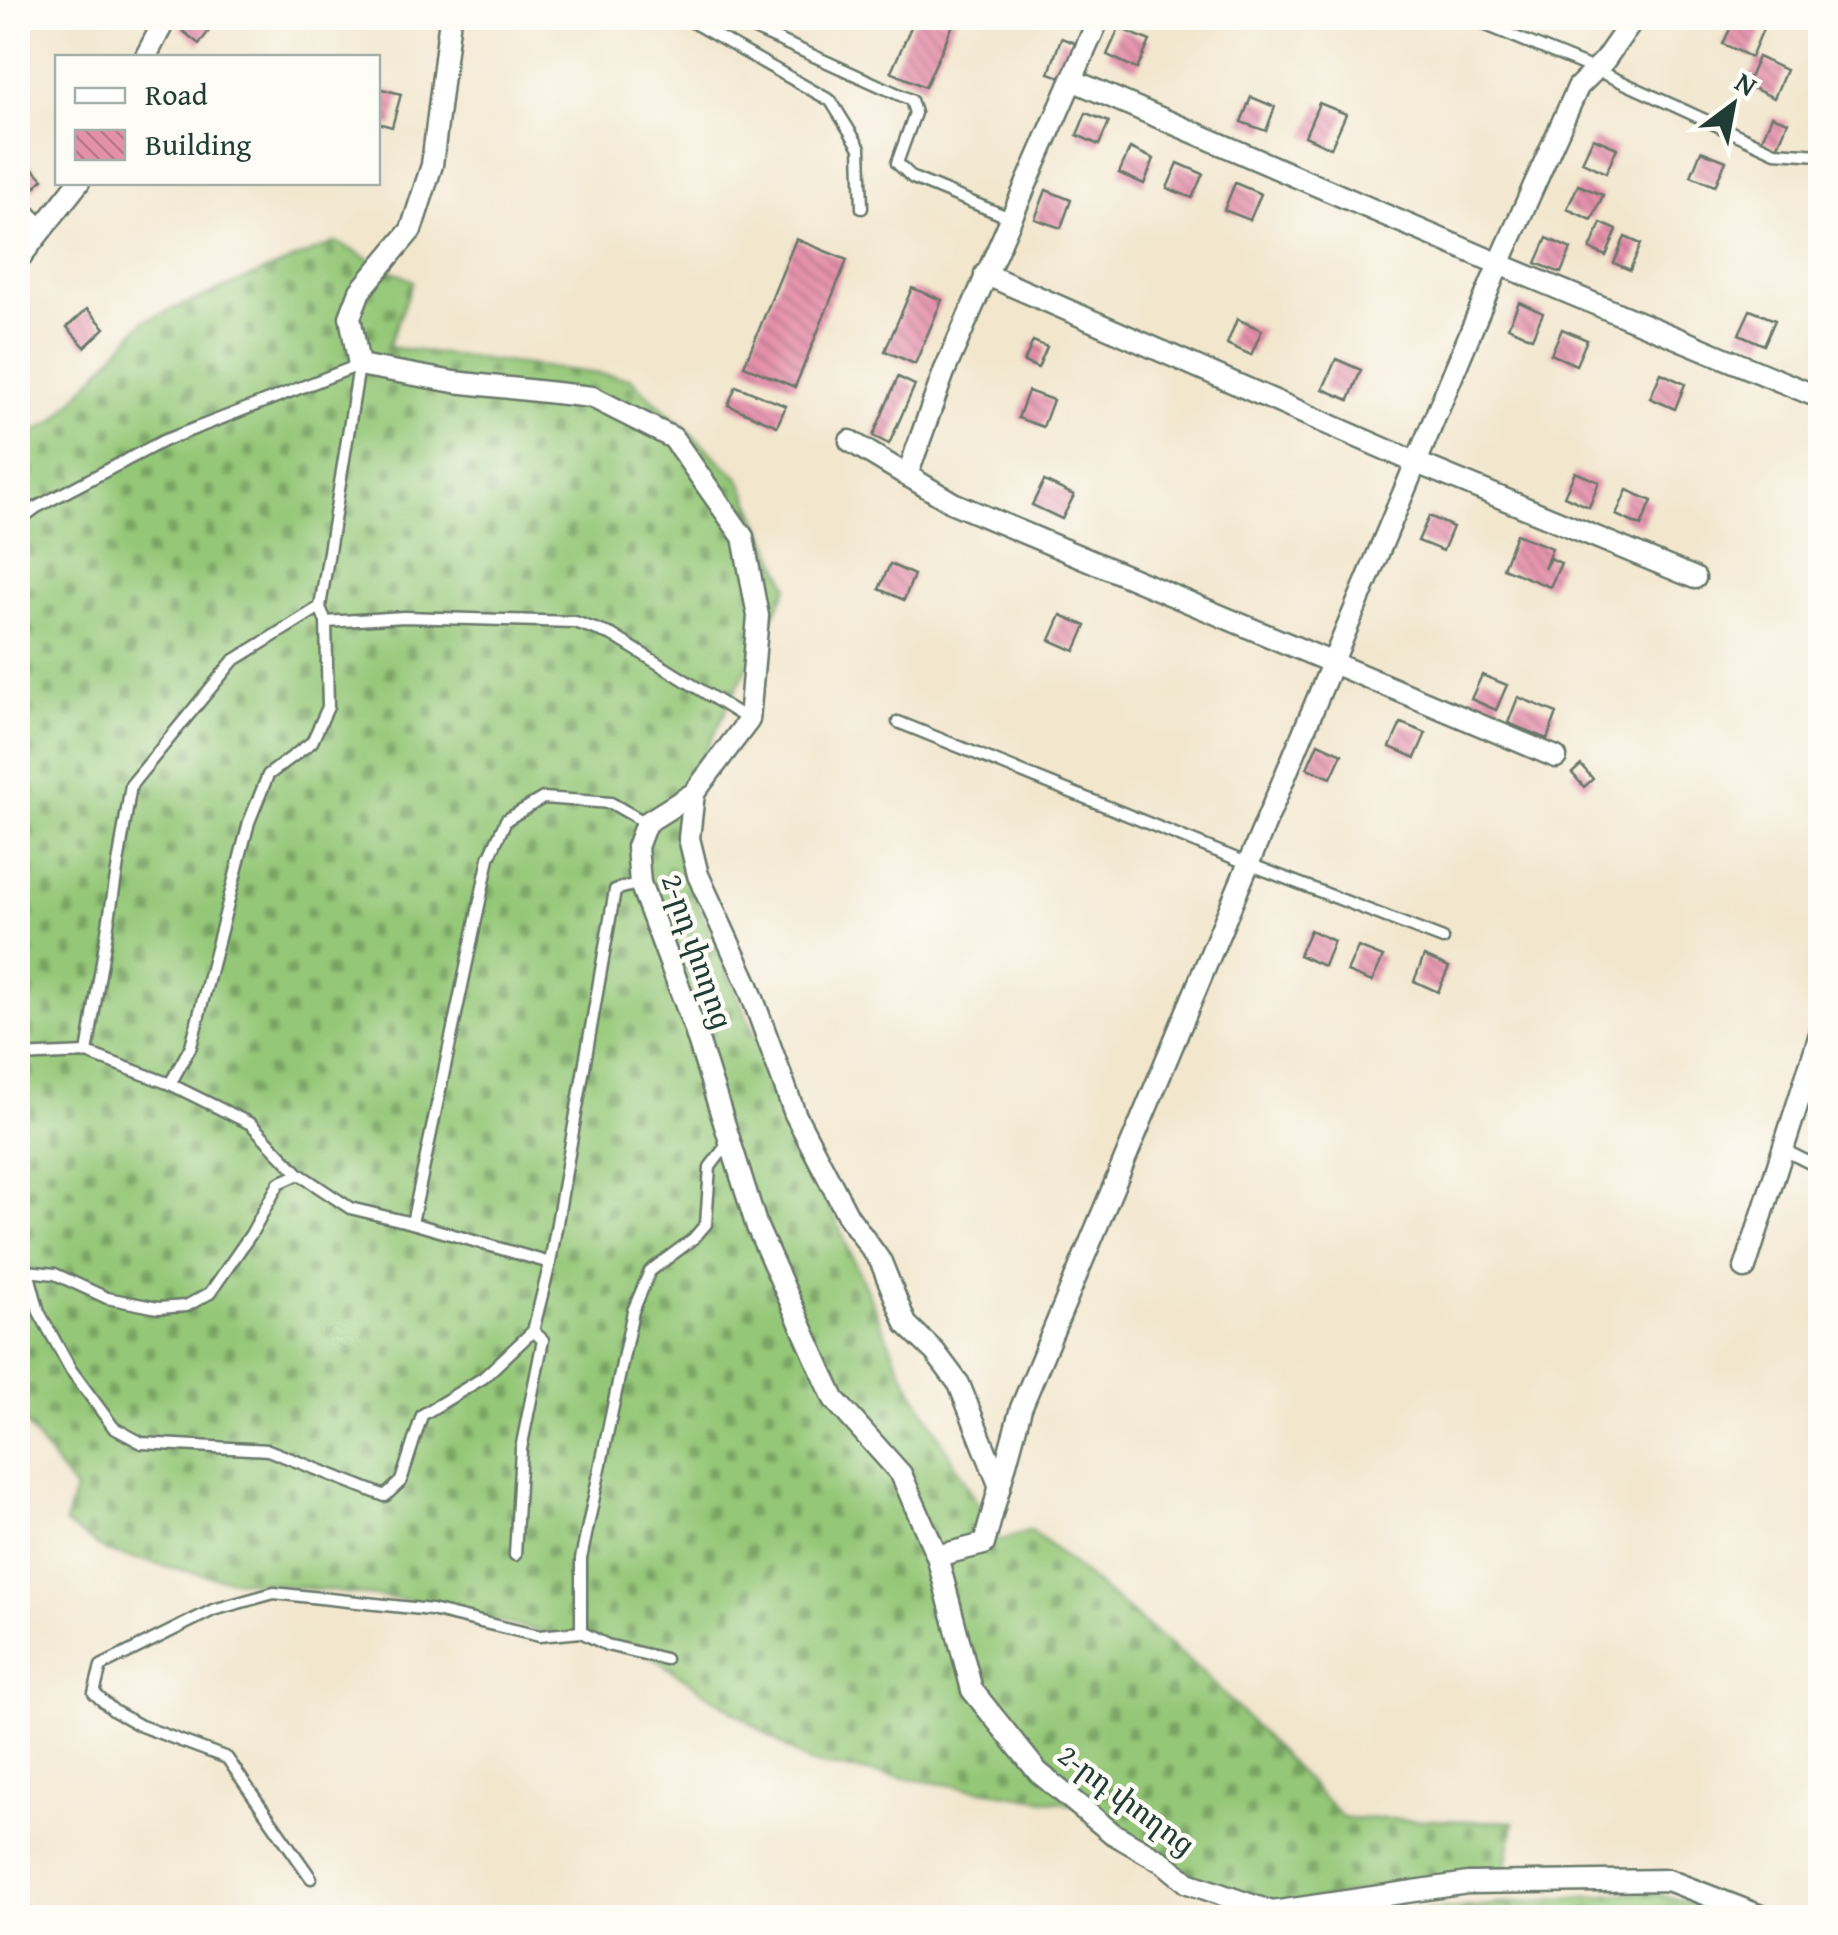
<svg xmlns="http://www.w3.org/2000/svg" width="1838" height="1935" font-family="'Gentium Book Plus','Noto Serif Armenian',serif">
  <style>
    .cemetery { fill: url(#cemetery-stones); stroke: #5a8256; stroke-width: 2.5 }
    .building { fill: url(#building-back-hatch) }
    .lines { fill: none; stroke-linecap: round; stroke-linejoin: round }
    .service-casing { stroke: #69786a; stroke-width: 15 }
    .minor-casing { stroke: #69786a; stroke-width: 25 }
    .service { stroke: #fff; stroke-width: 10 }
    .minor { stroke: #fff; stroke-width: 20 }
    .labels { text-anchor: middle; dominant-baseline: central; stroke-width: 9; stroke-linejoin: round; paint-order: stroke }
    .street-label { font-size: 30px; fill: #1f3d34; stroke: #fdfcf7 }
  </style>
  <defs>
    <pattern id="cemetery-stones" width="16" height="16" patternUnits="userSpaceOnUse" patternTransform="scale(2.5)"><rect width="16" height="16" fill="#94c777"/><path d="M2 7V4a2 2 0 0 1 4 0v3zM10 15v-3a2 2 0 0 1 4 0v3z" fill="#78a362"/></pattern>
    <pattern id="building-back-hatch" width="6" height="6" patternUnits="userSpaceOnUse" patternTransform="scale(2.5)"><rect width="6" height="6" fill="#e590ab"/><path d="M-1 5l2 2M0 0l6 6M5-1l2 2" fill="none" stroke="#b9778c"/></pattern>
  </defs>
  <rect width="100%" height="100%" fill="#fdfcf7"/>
  <filter id="ink" filterUnits="userSpaceOnUse"><feTurbulence type="fractalNoise" baseFrequency=".01" numOctaves="2"/><feDisplacementMap in="SourceGraphic" scale="20" xChannelSelector="R" yChannelSelector="G"/><feConvolveMatrix kernelMatrix="1 2 1 2 8 2 1 2 1" color-interpolation-filters="sRGB"/></filter>
  <filter id="wash" filterUnits="userSpaceOnUse"><feTurbulence type="fractalNoise" baseFrequency=".0048" numOctaves="4" result="noise"/><feDisplacementMap in="SourceGraphic" scale="40" xChannelSelector="R" yChannelSelector="G"/><feGaussianBlur stdDeviation="2.25" result="paint"/><feColorMatrix in="noise" values="0 0 0 0 0 0 0 0 0 0 0 0 0 0 0 0 0 1.4 0 .05"/><feComposite in="paint" operator="in"/></filter>
  <g filter="url(#wash)">
    <rect width="100%" height="100%" fill="#f2e6cd"/>
    <g class="cemetery">
      <polygon points="336,242 413,281 388,347 630,378 740,479 788,586 683,796 679,861 901,1369 999,1541 1031,1530 1202,1672 1343,1818 1514,1822 1506,1868 1273,1907 1207,1886 1078,1805 810,1763 635,1645 563,1637 408,1600 213,1577 108,1552 65,1524 75,1490 18,1413 18,440 55,421 144,321"/>
      <polygon points="1649,1891 1736,1917 1393,1918 1393,1914"/>
    </g>
    <g id="blocks">
      <g class="building">
        <polygon points="187,18 199,18 212,27 199,44 179,28"/>
        <polygon points="771,18 789,21 784,33 768,26"/>
        <polygon points="915,18 956,18 925,87 891,72"/>
        <polygon points="1735,18 1763,29 1751,57 1723,44"/>
        <polygon points="1778,18 1802,18 1798,27"/>
        <polygon points="1119,28 1150,41 1137,69 1107,55"/>
        <polygon points="1061,38 1075,43 1063,78 1049,73"/>
        <polygon points="1758,57 1786,70 1774,98 1746,85"/>
        <polygon points="378,88 401,94 392,127 378,123"/>
        <polygon points="1251,97 1275,107 1266,131 1241,122"/>
        <polygon points="1319,103 1346,114 1331,148 1305,136"/>
        <polygon points="1086,113 1109,122 1099,145 1077,135"/>
        <polygon points="1772,116 1788,122 1777,148 1761,141"/>
        <polygon points="1593,138 1617,148 1606,173 1582,162"/>
        <polygon points="1130,148 1154,159 1144,184 1119,173"/>
        <polygon points="1701,151 1726,161 1715,186 1691,176"/>
        <polygon points="22,157 43,179 29,193 18,181 18,162"/>
        <polygon points="1178,163 1203,174 1192,198 1167,188"/>
        <polygon points="1235,183 1261,194 1250,220 1224,210"/>
        <polygon points="1578,185 1603,195 1592,220 1567,209"/>
        <polygon points="1046,190 1071,200 1061,228 1035,219"/>
        <polygon points="1601,223 1617,230 1606,256 1590,249"/>
        <polygon points="1625,237 1641,244 1630,270 1614,263"/>
        <polygon points="1547,238 1571,249 1561,273 1536,263"/>
        <polygon points="796,239 847,260 795,387 744,366"/>
        <polygon points="912,288 942,300 915,364 885,351"/>
        <polygon points="1519,302 1543,313 1532,338 1508,327"/>
        <polygon points="87,309 105,328 85,347 67,327"/>
        <polygon points="1750,310 1775,320 1764,345 1739,334"/>
        <polygon points="1237,319 1262,330 1251,355 1227,344"/>
        <polygon points="1562,329 1587,340 1576,365 1551,354"/>
        <polygon points="1033,341 1047,347 1038,368 1024,362"/>
        <polygon points="1336,359 1361,370 1349,400 1323,389"/>
        <polygon points="1661,373 1685,384 1675,409 1650,398"/>
        <polygon points="898,377 915,385 889,444 873,436"/>
        <polygon points="736,386 786,406 777,426 728,405"/>
        <polygon points="1028,391 1053,400 1043,427 1018,418"/>
        <polygon points="1575,472 1599,482 1589,507 1564,496"/>
        <polygon points="1044,481 1074,495 1062,519 1032,505"/>
        <polygon points="1627,490 1652,501 1641,526 1616,515"/>
        <polygon points="1429,516 1453,527 1443,551 1418,541"/>
        <polygon points="1516,534 1552,548 1544,569 1550,558 1561,563 1550,587 1503,568"/>
        <polygon points="890,564 914,575 904,600 879,589"/>
        <polygon points="1061,615 1086,626 1075,651 1050,640"/>
        <polygon points="1482,675 1507,685 1496,710 1471,699"/>
        <polygon points="1518,697 1557,713 1547,739 1508,723"/>
        <polygon points="1401,723 1426,733 1415,758 1390,747"/>
        <polygon points="1318,743 1342,754 1331,778 1307,768"/>
        <polygon points="1581,765 1593,779 1584,787 1572,773"/>
        <polygon points="1310,930 1334,941 1324,966 1299,955"/>
        <polygon points="1358,947 1383,957 1372,982 1347,972"/>
        <polygon points="1424,956 1449,967 1438,992 1414,981"/>
      </g>
    </g>
  </g>
  <g filter="url(#ink)">
    <use href="#blocks" fill-opacity="0" stroke="#69786a" stroke-width="2.5"/>
    <g class="lines">
      <defs>
        <g id="service">
          <polyline points="685,18 831,101 860,148 862,208"/>
          <polyline points="730,18 911,100 915,113 897,163 913,178 1010,218"/>
          <polyline points="1469,18 1596,70 1775,152 1820,155"/>
          <polyline points="18,521 37,507 163,441 359,365"/>
          <polyline points="326,622 404,617 575,622 612,635 749,720"/>
          <polyline points="898,722 1249,864 1443,939"/>
          <polyline points="87,1053 131,785 233,661 320,607 359,366"/>
          <polyline points="18,1056 87,1053 170,1084 251,1124 299,1174 350,1208 412,1223 550,1263 615,890 640,883"/>
          <polyline points="170,1084 191,1046 249,822 268,775 312,742 328,707 326,622 320,607"/>
          <polyline points="1784,1150 1820,1168"/>
          <polyline points="412,1223 489,858 506,820 543,798 611,803 646,823"/>
          <polyline points="18,1270 55,1274 107,1298 158,1308 186,1306 210,1293 251,1234 279,1183 299,1174"/>
          <polyline points="28,1271 39,1312 71,1370 114,1428 142,1443 268,1450 385,1496 401,1481 422,1415 483,1378 533,1331 550,1263"/>
          <polyline points="515,1555 521,1449 543,1340 533,1331"/>
          <polyline points="581,1632 581,1559 633,1311 650,1271 693,1239 706,1224 710,1167 729,1142"/>
          <polyline points="311,1878 227,1758 141,1726 114,1711 94,1693 101,1666 213,1610 274,1593 431,1610 539,1636 581,1632 607,1645 665,1659"/>
        </g>
        <g id="minor">
          <polyline points="450,18 432,165 411,230 360,291 350,317 359,365 454,382 592,397 673,438 743,537 758,616 749,720 694,793 646,823 637,847 640,883 694,1027 757,1227 834,1399 901,1474 937,1556 972,1690 1038,1772 1112,1833 1164,1863 1188,1883 1272,1912 1468,1883 1668,1880 1766,1918"/>
          <polyline points="145,58 166,18"/>
          <polyline points="1072,80 1499,264 1811,394"/>
          <polyline points="18,207 40,229"/>
          <polyline points="18,260 79,182"/>
          <polyline points="985,274 1417,463 1695,578"/>
          <polyline points="850,441 953,503 1556,757"/>
          <polyline points="907,476 944,372 1099,18"/>
          <polyline points="694,793 689,838 698,875 748,985 795,1114 848,1216 881,1262 906,1324 935,1352 959,1384 1000,1487"/>
          <polyline points="1745,1268 1820,1034"/>
          <polyline points="937,1556 984,1544 1021,1408 1499,264 1578,87 1604,61 1634,18"/>
        </g>
      </defs>
      <use href="#service" class="service-casing"/>
      <use href="#minor" class="minor-casing"/>
      <use href="#service" class="service"/>
      <use href="#minor" class="minor"/>
    </g>
  </g>
  <g class="labels">
    <g class="street-label">
      <text transform="translate(698 951) rotate(71)">2-րդ փողոց</text>
      <text transform="translate(1127 1799) rotate(37)">2-րդ փողոց</text>
    </g>
  </g>
  <rect width="1838" height="1935" fill="none" stroke="#fdfcf7" stroke-width="60"/>
  <rect x="55" y="55" width="325" height="130" fill="#fdfcf7" stroke="#a4b0a9" stroke-width="2.5"/>
  <rect x="75" y="88" width="50" height="15" fill="#ffffff" stroke="#a4b0a9" stroke-width="2.5"/>
  <text x="145" y="105" font-size="30" fill="#1f3d34">Road</text>
  <rect x="75" y="130" width="50" height="30" fill="url(#building-back-hatch)" stroke="#a4b0a9" stroke-width="2.5"/>
  <text x="145" y="155" font-size="30" fill="#1f3d34">Building</text>
  <g transform="translate(1733 105) rotate(32)" stroke="#fdfcf7" stroke-width="8" paint-order="stroke">
  <path d="M0-8L18 38L0 25L-18 38Z" fill="#1f3d34"/>
  <text y="-15" font-size="28" font-weight="bold" text-anchor="middle" fill="#1f3d34">N</text>
  </g>
</svg>
